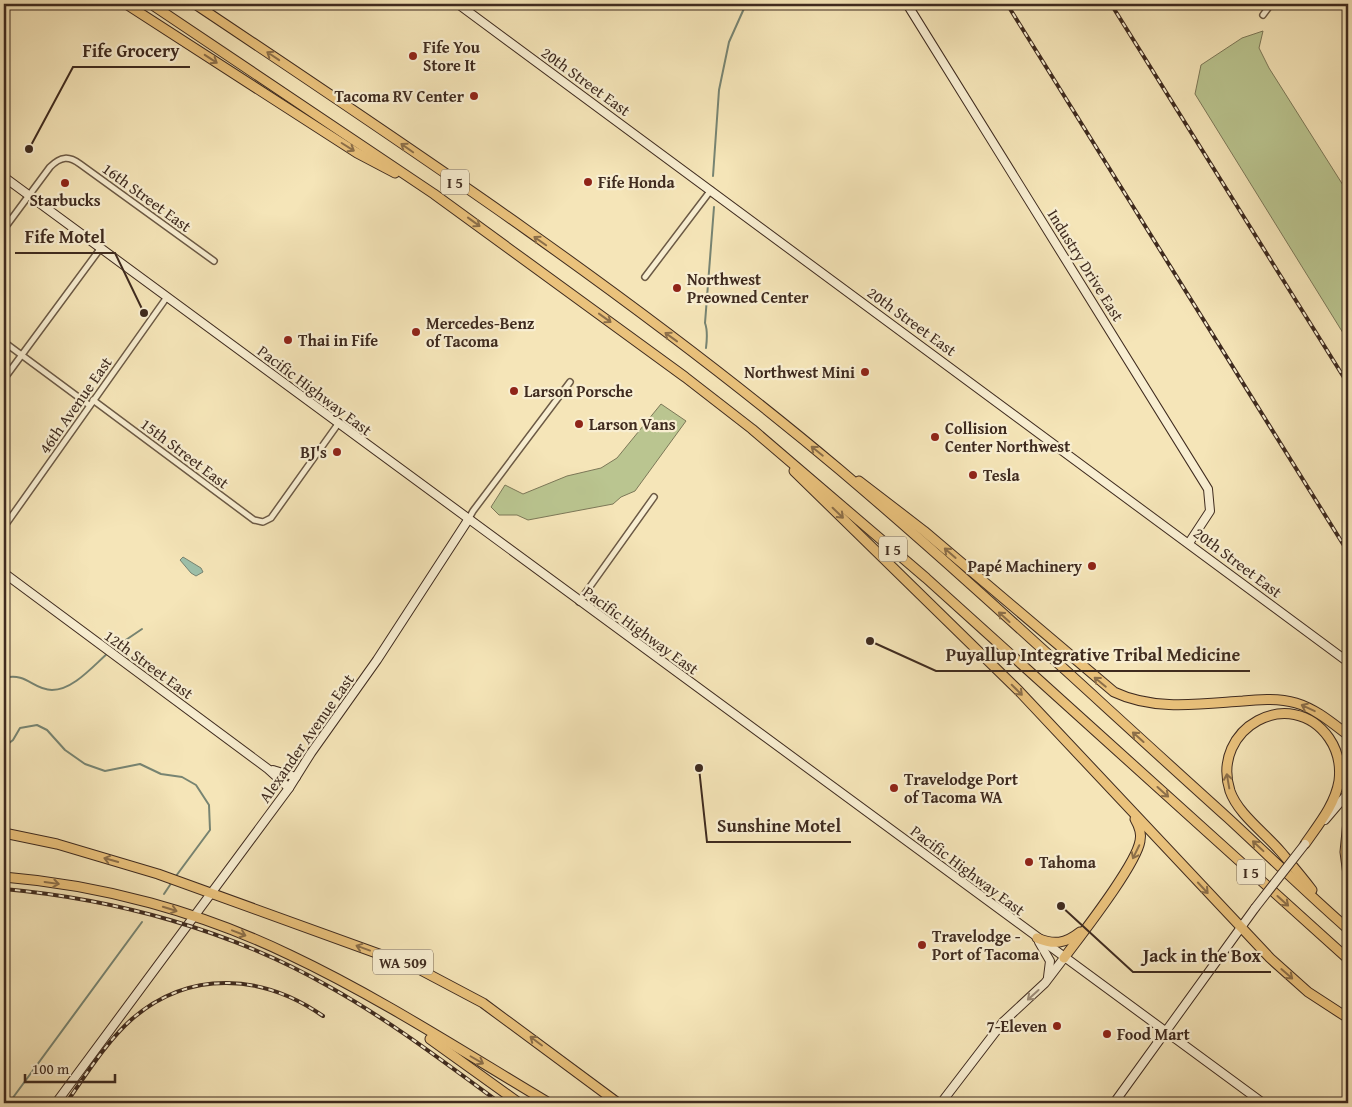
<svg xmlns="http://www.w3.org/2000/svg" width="1352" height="1107" font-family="'Gentium Book Plus',serif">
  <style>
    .green { fill: #bac590; stroke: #7c7858 }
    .water { fill: #9dc0aa; stroke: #778472 }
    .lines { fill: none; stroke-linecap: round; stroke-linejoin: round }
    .stream { stroke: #778472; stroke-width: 2 }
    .street-casing { stroke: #6c5a45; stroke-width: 8 }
    .secondary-casing { stroke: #3f2b1f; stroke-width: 10 }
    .highway-casing { stroke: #3f2b1f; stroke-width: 11 }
    .street { stroke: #f8eed1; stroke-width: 5 }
    .secondary { stroke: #f8eed1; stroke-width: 8 }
    .highway { stroke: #eac27c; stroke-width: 9 }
    .rail-casing { stroke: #3f2b1f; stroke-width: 4 }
    .rail { stroke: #f8eed1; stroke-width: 2; stroke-dasharray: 5.5; stroke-linecap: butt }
    .secondary-bridge-casing { stroke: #3f2b1f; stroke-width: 10; stroke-linecap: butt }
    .secondary-bridge { stroke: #f8eed1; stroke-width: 8 }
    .oneway { stroke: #8c6f49 }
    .oneway2 { stroke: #9c8c78 }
    .poi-dot { fill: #8f2418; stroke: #f8eed1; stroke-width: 2 }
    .labels { text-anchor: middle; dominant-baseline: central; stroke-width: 4.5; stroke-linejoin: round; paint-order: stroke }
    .shield { fill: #f8eed1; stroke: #766654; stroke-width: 1 }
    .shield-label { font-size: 15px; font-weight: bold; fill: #3f2b1f }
    .poi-label { font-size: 16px; font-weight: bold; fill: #3f2b1f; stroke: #f8eed1; text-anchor: start }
    .street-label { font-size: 16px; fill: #3f2b1f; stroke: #f8eed1 }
    .leader { fill: none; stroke: #3f2b1f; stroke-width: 2 }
    .callout-dot { fill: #3f2b1f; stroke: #f8eed1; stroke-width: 2 }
    .callout-label { font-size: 18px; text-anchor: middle; font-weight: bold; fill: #3f2b1f; stroke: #f8eed1; stroke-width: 4.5; stroke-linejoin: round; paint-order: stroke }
  </style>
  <rect width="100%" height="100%" fill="#f5e5b8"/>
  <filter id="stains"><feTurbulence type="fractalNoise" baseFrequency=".004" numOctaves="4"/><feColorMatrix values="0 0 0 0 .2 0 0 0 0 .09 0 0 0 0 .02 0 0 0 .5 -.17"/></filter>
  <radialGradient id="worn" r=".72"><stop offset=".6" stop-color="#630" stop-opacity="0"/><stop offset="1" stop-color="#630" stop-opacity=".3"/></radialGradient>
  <g class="green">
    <polygon points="1263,31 1259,48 1269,68 1348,193 1348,341 1195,94 1201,65 1242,38"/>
    <polygon points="661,404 686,421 635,491 621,497 613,504 528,520 517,515 499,515 491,507 505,485 523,494 567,476 601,468 617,458"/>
  </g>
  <polygon class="water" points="183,557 201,568 203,572 196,576 191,573 180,560"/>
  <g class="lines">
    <g class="stream">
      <polyline points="713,176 719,90 729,42 746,4"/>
      <path d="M706 348C707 340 708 331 705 323L714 207"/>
      <polyline points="111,650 142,629"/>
      <path d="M4 678C27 672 33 690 52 690 73 690 93 666 108 653"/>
      <polyline points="4,747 13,740 20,728 37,725 47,730 65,750 85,764 105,771 140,764 161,774 182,777 196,785 209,805 210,830 176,876"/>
      <polyline points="164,894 172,882"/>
      <polyline points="9,1103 142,922"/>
    </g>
    <defs>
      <g id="street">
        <polyline points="1263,15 1271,4"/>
        <path d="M4 229 50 167C61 156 69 156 80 164L214 261"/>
        <polyline points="645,277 711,190"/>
        <polyline points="4,342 89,405"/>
        <polyline points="4,379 100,249"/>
        <polyline points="93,400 254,520 263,522 271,518 338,424"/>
        <polyline points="468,520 473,511 570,382"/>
        <polyline points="4,527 167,297"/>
        <polyline points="579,602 654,497"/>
      </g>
      <g id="secondary">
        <polyline points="458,4 1348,662"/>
        <polyline points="907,4 1208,489 1210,511 1189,543"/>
        <polyline points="4,177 1263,1103"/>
        <polyline points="4,573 268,769 289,788"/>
        <polyline points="273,770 296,777"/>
        <polyline points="1325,820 1348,793"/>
        <polyline points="1039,942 1050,961 1048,977"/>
        <polyline points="56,1103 289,788 311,753 377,660 468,520"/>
        <polyline points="941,1103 1003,1022 1045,983 1064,958"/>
        <polyline points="1114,1103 1255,908"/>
      </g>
      <g id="highway">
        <polyline points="126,4 357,153 395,173"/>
        <polyline points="151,4 434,194 685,377 752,429 926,578 1348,959"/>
        <path d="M195 4C415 151 637 299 840 470 972 582 1099 702 1228 818 1268 855 1307 893 1348 929"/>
        <polyline points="794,471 1019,691 1270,958 1308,992 1348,1018"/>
        <path d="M859 481 924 531 1114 692C1154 711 1200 704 1243 701 1260 699 1279 698 1296 703 1316 709 1332 723 1348 735"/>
        <polyline points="1348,821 1345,852 1348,875"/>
        <polyline points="4,833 57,844 158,874 415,967 483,1003 618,1103"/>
        <path d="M1305 844C1318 825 1335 805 1339 781 1341 765 1338 751 1329 738 1291 684 1210 728 1230 791 1238 814 1265 833 1281 852 1291 864 1302 877 1312 890"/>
        <path d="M4 877C102 885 201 912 290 955 379 997 465 1053 549 1103"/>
        <path d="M1037 938C1054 945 1065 944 1080 932"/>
        <path d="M1064 958C1081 935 1136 865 1140 841 1142 833 1139 826 1135 819"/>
        <polyline points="430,1039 519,1103"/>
      </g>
    </defs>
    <use href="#street" class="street-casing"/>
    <use href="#secondary" class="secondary-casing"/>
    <use href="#highway" class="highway-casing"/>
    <use href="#street" class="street"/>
    <use href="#secondary" class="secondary"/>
    <use href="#highway" class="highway"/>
    <defs>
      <g id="rail">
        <polyline points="1007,4 1348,552"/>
        <polyline points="1111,4 1348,384"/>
        <path d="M4 889C115 899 230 930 328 986 389 1020 444 1062 500 1103"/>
        <path d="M66 1103C86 1075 106 1042 132 1019 190 969 263 974 323 1016"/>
      </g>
    </defs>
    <use href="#rail" class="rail-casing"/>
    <use href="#rail" class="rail"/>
    <defs>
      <polyline id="secondary-bridge" points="1255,908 1305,844"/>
    </defs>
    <use href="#secondary-bridge" class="secondary-bridge-casing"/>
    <use href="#secondary-bridge" class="secondary-bridge"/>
  </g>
  <defs><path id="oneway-shaft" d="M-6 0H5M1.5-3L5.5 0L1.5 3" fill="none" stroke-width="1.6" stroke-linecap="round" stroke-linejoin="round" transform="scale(1.25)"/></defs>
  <g class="oneway">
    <use href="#oneway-shaft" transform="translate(273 56) rotate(-146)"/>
    <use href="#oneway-shaft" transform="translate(211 59) rotate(33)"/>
    <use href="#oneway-shaft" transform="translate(348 147) rotate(32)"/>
    <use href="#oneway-shaft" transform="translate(407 148) rotate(-145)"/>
    <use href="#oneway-shaft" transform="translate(474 222) rotate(36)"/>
    <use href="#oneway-shaft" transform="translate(540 241) rotate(-145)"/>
    <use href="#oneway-shaft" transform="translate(605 318) rotate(36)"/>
    <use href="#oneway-shaft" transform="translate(671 337) rotate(-144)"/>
    <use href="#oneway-shaft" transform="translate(817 451) rotate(-141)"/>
    <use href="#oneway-shaft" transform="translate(838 513) rotate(44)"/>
    <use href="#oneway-shaft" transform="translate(950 553) rotate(-139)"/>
    <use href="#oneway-shaft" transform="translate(1004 617) rotate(-138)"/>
    <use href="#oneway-shaft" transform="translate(1100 682) rotate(-141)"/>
    <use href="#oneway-shaft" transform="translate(1017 690) rotate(45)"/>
    <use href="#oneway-shaft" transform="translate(1308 708) rotate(-155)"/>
    <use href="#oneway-shaft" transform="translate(1138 737) rotate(-138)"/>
    <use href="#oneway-shaft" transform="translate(1228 781) rotate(-100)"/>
    <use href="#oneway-shaft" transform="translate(1163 792) rotate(42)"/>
    <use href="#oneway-shaft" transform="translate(1258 846) rotate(-137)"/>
    <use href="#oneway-shaft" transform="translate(1136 852) rotate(116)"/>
    <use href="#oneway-shaft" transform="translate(111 860) rotate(-164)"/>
    <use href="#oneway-shaft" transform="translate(52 883) rotate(8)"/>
    <use href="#oneway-shaft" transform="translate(1203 888) rotate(47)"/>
    <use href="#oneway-shaft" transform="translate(1283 901) rotate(42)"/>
    <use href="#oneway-shaft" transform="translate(170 909) rotate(17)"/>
    <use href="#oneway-shaft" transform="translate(239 933) rotate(21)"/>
    <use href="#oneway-shaft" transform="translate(363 948) rotate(-160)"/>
    <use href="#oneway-shaft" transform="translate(1287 974) rotate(41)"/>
    <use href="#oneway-shaft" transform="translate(536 1041) rotate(-143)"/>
    <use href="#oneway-shaft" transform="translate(477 1060) rotate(30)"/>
  </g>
  <use class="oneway2" href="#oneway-shaft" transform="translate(1033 995) rotate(138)"/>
  <g class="poi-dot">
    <circle cx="413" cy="56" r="5"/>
    <circle cx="474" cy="96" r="5"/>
    <circle cx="588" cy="182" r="5"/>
    <circle cx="65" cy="183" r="5"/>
    <circle cx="677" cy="288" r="5"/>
    <circle cx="416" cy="332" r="5"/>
    <circle cx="288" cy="340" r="5"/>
    <circle cx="865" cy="372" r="5"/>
    <circle cx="514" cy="391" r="5"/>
    <circle cx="579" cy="424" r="5"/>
    <circle cx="935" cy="437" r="5"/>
    <circle cx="337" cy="452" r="5"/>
    <circle cx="973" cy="475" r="5"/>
    <circle cx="1092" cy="566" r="5"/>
    <circle cx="894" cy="788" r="5"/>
    <circle cx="1029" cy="862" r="5"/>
    <circle cx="922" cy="945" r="5"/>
    <circle cx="1057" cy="1026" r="5"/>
    <circle cx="1107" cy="1034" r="5"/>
  </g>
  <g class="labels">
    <g class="shield">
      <rect x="441" y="169.5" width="28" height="25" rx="4"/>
      <rect x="879" y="536.5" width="28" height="25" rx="4"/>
      <rect x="1237" y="859.5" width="28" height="25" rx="4"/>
      <rect x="373" y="949.5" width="60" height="25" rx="4"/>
    </g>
    <g class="shield-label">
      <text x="455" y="182">I 5</text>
      <text x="893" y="549">I 5</text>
      <text x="1251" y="872">I 5</text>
      <text x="403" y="962">WA 509</text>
    </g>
    <g class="poi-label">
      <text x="423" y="47">Fife You<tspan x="423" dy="18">Store It</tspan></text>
      <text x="464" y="96" text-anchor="end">Tacoma RV Center</text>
      <text x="598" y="182">Fife Honda</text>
      <text x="65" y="200" text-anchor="middle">Starbucks</text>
      <text x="687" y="279">Northwest<tspan x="687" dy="18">Preowned Center</tspan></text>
      <text x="426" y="323">Mercedes-Benz<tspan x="426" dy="18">of Tacoma</tspan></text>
      <text x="298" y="340">Thai in Fife</text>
      <text x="855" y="372" text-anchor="end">Northwest Mini</text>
      <text x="524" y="391">Larson Porsche</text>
      <text x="589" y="424">Larson Vans</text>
      <text x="945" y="428">Collision<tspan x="945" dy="18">Center Northwest</tspan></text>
      <text x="327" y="452" text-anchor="end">BJ's</text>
      <text x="983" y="475">Tesla</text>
      <text x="1082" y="566" text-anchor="end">Papé Machinery</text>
      <text x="904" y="779">Travelodge Port<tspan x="904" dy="18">of Tacoma WA</tspan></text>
      <text x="1039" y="862">Tahoma</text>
      <text x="932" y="936">Travelodge -<tspan x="932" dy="18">Port of Tacoma</tspan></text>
      <text x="1047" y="1026" text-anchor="end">7-Eleven</text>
      <text x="1117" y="1034">Food Mart</text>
    </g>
    <g class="street-label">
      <text transform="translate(586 81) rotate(36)">20th Street East</text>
      <text transform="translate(147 197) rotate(36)">16th Street East</text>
      <text transform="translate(1086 265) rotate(58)">Industry Drive East</text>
      <text transform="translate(912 321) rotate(36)">20th Street East</text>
      <text transform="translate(315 390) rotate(37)">Pacific Highway East</text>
      <text transform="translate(75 405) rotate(-55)">46th Avenue East</text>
      <text transform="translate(185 453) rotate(37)">15th Street East</text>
      <text transform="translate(1238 562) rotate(37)">20th Street East</text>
      <text transform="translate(641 630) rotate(36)">Pacific Highway East</text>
      <text transform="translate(149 664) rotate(36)">12th Street East</text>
      <text transform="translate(306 738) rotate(-55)">Alexander Avenue East</text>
      <text transform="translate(968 870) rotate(37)">Pacific Highway East</text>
    </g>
  </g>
  <path class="leader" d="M29 149L73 67H190M144 313L115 253H15M870 641L936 671H1250M699 768L707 842H851M1061 906L1133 972H1271"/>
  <g class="callout-dot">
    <circle cx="29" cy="149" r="5"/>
    <circle cx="144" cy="313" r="5"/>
    <circle cx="870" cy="641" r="5"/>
    <circle cx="699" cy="768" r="5"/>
    <circle cx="1061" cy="906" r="5"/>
  </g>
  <g class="callout-label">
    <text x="131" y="57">Fife Grocery</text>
    <text x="65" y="243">Fife Motel</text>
    <text x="1093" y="661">Puyallup Integrative Tribal Medicine</text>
    <text x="779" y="832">Sunshine Motel</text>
    <text x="1202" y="962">Jack in the Box</text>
  </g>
  <rect width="1352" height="1107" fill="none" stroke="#f5e5b8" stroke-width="20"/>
  <rect x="5" y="5" width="1342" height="1097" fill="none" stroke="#3f2b1f" stroke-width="2.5"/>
  <rect x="10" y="10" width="1332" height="1087" fill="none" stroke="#3f2b1f"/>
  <path d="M25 1074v8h90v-8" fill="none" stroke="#3f2b1f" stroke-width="2.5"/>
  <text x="32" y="1074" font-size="15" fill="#3f2b1f" stroke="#f8eed1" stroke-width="4" paint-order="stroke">100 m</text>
  <rect width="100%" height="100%" filter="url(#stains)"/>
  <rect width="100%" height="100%" fill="url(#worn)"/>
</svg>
